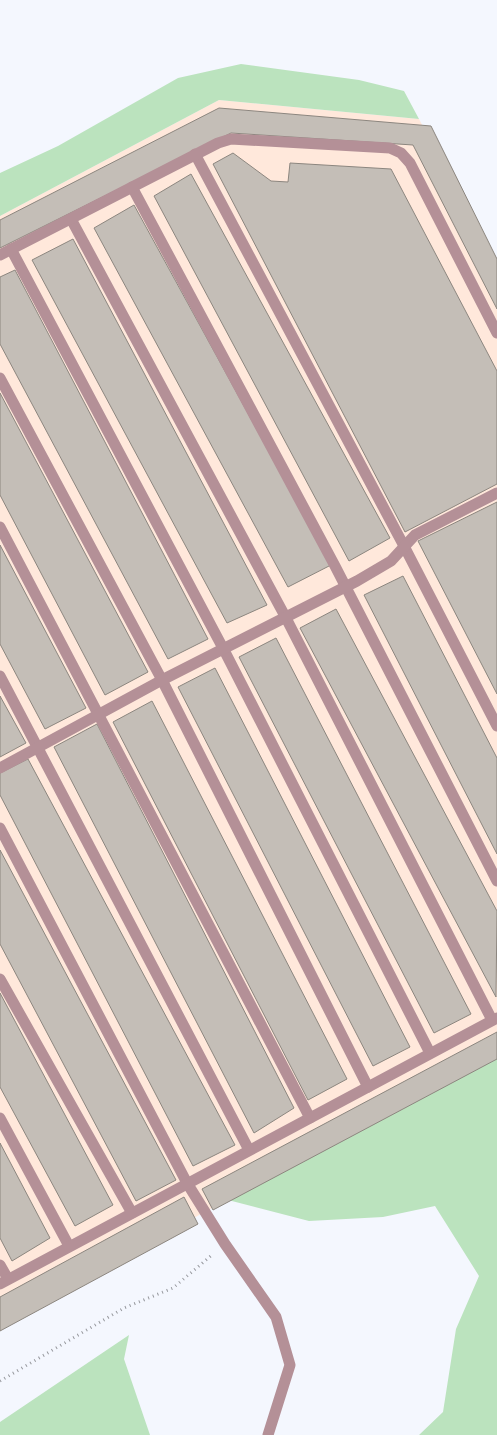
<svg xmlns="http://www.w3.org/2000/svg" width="497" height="1435" font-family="Lora,serif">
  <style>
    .industrial { fill: #ffe8db }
    .green { fill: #bbe3be }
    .building { fill: #c4beb7; stroke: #8c867f }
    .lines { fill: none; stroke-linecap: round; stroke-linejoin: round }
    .path { stroke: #96989d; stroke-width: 3; stroke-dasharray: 1 4; stroke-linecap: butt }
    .service { stroke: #b49097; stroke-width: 11 }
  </style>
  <rect width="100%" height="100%" fill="#f4f7fe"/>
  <polygon class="industrial" points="219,100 419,119 497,269 497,1055 0,1322 0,216"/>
  <g class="green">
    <polygon points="241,64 359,80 404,91 419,119 219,100 0,216 0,173 58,146 178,78"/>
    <polygon points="497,1055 497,1435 419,1435 443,1412 456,1329 479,1276 435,1206 383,1217 309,1221 228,1200"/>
    <polygon points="129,1335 124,1359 150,1435 0,1435 0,1422"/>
  </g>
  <g class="building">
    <polygon points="219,108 431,126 497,259 497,309 413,145 231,133 0,248 0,220"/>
    <polygon points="233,153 271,181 288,182 290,163 391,169 497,371 497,484 405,532 213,164"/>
    <polygon points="191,174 390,538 349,561 154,196"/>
    <polygon points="134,205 331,565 288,587 94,228"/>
    <polygon points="73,239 267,605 227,623 32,260"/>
    <polygon points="15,270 208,639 168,659 0,344 0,277"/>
    <polygon points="0,393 148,672 105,695 0,495"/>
    <polygon points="497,502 497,694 418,541"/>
    <polygon points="0,545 86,708 45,729 0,644"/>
    <polygon points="403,576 497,758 497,854 364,595"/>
    <polygon points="336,609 497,911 496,997 300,628"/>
    <polygon points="276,638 471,1014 434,1033 239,657"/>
    <polygon points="215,668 410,1047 373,1066 178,687"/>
    <polygon points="0,696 26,743 0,757"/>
    <polygon points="152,701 347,1079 308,1100 113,722"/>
    <polygon points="97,724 294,1108 254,1133 54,747"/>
    <polygon points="28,759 235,1145 193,1166 0,795 0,773"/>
    <polygon points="0,850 176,1180 136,1201 0,944"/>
    <polygon points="0,993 113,1205 75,1226 0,1087"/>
    <polygon points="497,1032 497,1059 213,1210 202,1189"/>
    <polygon points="0,1143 50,1238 12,1261 0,1238"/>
    <polygon points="184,1197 198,1224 0,1331 0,1297"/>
  </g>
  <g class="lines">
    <polyline class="path" points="0,1381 124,1308 173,1288 213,1254"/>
    <g class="service">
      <polyline points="195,154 404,546 497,726"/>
      <polyline points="132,187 335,566 497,881"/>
      <polyline points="71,219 286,618 492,1020"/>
      <polyline points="11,249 224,650 430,1053"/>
      <polyline points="0,255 218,143 231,139 390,148 401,153 410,163 497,333"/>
      <polyline points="0,378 162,680 368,1087"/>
      <polyline points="0,527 310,1118"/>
      <polyline points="0,676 249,1150"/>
      <polyline points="0,768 162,680 357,581 391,561 415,535 497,493"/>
      <polyline points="0,828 187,1183 225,1244 276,1317 290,1365 268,1435"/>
      <polyline points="0,979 132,1213"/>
      <polyline points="0,1118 69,1246"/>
      <polyline points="0,1265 8,1279"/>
      <polyline points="0,1284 497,1018"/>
    </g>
  </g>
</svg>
